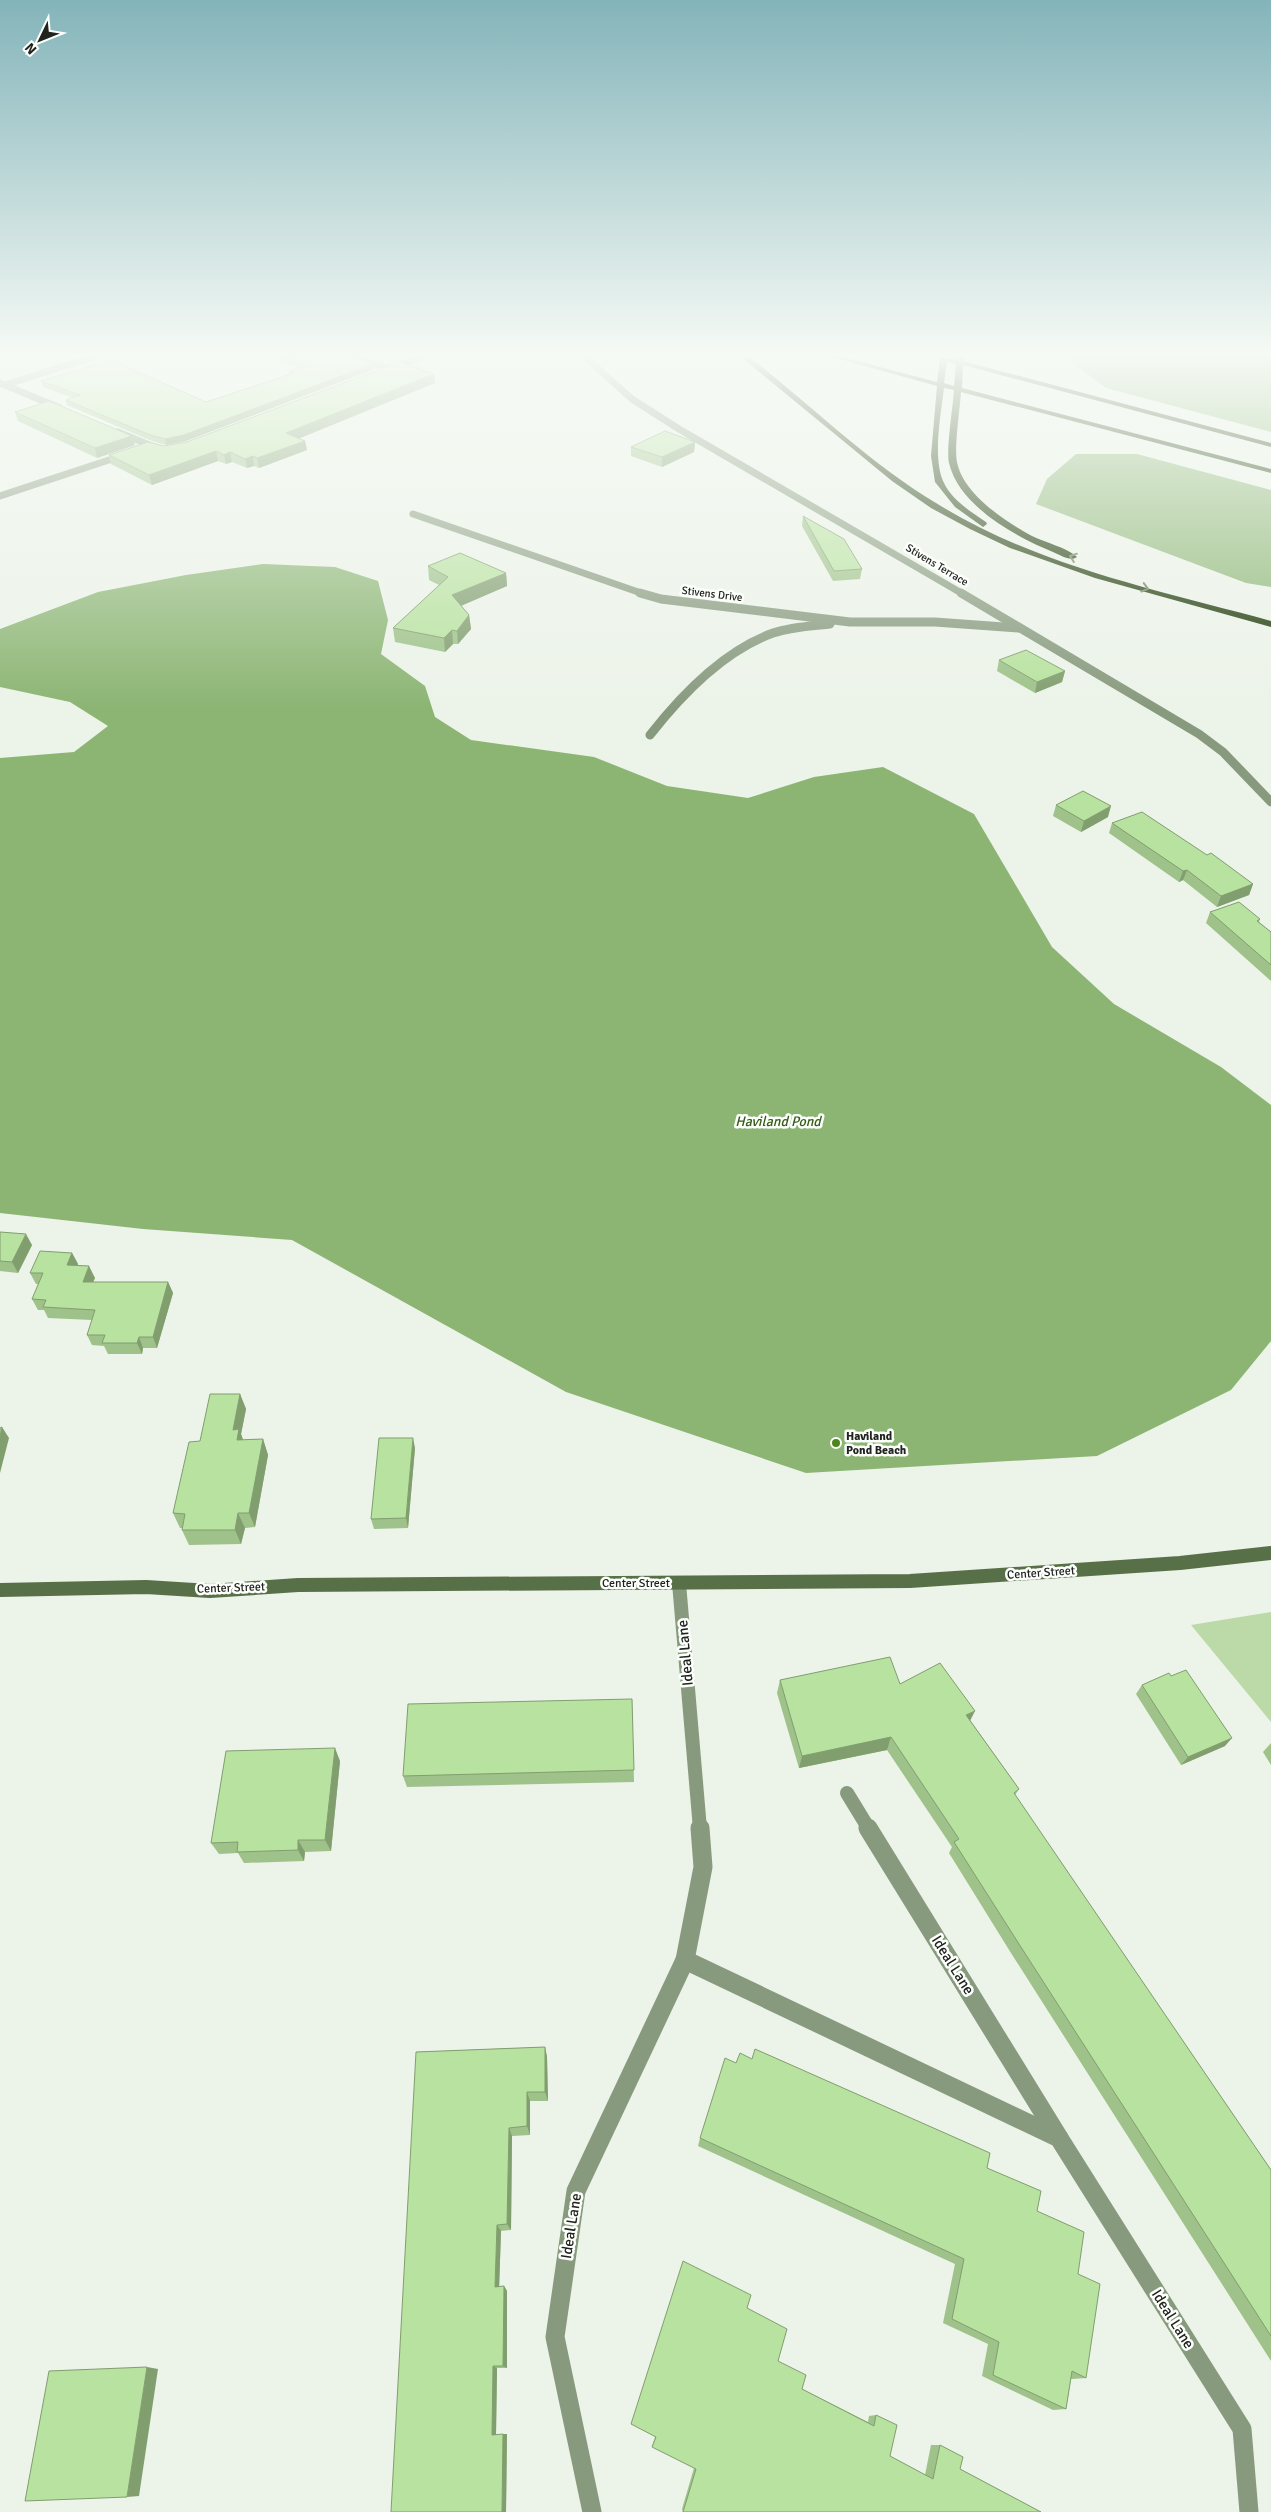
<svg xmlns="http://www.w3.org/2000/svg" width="1271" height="2512" font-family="Signika,sans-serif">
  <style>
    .green { fill: #bbdaa8 }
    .water { fill: #8cb574 }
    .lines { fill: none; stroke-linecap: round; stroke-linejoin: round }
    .street-far3 { stroke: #889a7e; stroke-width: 7 }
    .street-far2 { stroke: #889a7e; stroke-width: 9 }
    .street-far1 { stroke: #889a7e; stroke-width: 14 }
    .street { stroke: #889a7e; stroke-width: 19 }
    .secondary { stroke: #577048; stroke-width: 14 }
    .highway { fill: #1d3807; fill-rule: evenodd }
    .wall { fill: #9ec289 }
    .shaded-wall { fill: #819e6f }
    .building { fill: #b8e29f; stroke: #819e6f }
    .oneway { stroke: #6b7e5c }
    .poi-dot { fill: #4d851f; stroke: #fcfffb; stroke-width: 2 }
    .labels { text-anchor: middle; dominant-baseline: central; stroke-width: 5; stroke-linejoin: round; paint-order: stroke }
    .far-street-label { font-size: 11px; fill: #21231f; stroke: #fcfffb }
    .poi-label { font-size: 12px; font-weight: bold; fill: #21231f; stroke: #fcfffb; text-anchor: start }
    .street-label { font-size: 12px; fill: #21231f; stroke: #fcfffb }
    .water-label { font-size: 14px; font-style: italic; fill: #365b19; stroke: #fcfffb }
    .near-street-label { font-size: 15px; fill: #21231f; stroke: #fcfffb }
  </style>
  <rect width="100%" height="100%" fill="#ecf3e9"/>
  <polygon class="green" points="1271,1612 1271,1722 1191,1625"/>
  <g class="water">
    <polygon points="1065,357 1271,357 1271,432 1106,388"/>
    <polygon points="1076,454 1137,454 1271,490 1271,587 1246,583 1036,504 1047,479"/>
    <polygon points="263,564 335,567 378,581 388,620 381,654 425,686 435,717 471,740 594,757 667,786 748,798 814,777 883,767 974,814 1052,947 1114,1004 1221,1067 1271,1105 1271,1341 1231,1390 1097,1456 806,1473 566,1392 292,1240 143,1229 0,1213 0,758 74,752 108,726 70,702 0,687 0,629 98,592 186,575"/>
  </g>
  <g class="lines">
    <g class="street-far3">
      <polyline points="354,357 389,369"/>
      <polyline points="585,357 632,399 679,429 963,594"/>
      <polyline points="387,369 422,357"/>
      <polyline points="0,383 60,408"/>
      <polyline points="5,385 93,357"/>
      <polyline points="118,432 159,449"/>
      <polyline points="0,496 124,455"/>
      <polyline points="413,514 644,594"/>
    </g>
    <g class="street-far2">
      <polyline points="640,593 661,599 850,622 935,622 1019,628"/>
      <polyline points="961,593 1199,734 1223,752 1271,802"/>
      <path d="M650 735C682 694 723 651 773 633 791 627 811 626 830 624"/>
    </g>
    <g class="street-far1">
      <polyline points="679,1583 700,1829"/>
      <polyline points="847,1793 869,1829"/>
    </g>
    <g class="street">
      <polyline points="868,1828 1059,2138"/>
      <polyline points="685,1960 703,1867 700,1828"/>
      <polyline points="592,2512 555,2337 576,2191 685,1960 1059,2138 1242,2429 1249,2512"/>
    </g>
    <polyline class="secondary" points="0,1590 146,1587 210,1591 298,1585 910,1581 1180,1563 1271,1553"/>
    <g class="highway">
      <path d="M741 357H748L757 363C816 410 871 464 936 503 1037 566 1157 590 1271 621V627L1095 578 1010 548 970 529 931 508 892 481Z"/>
      <path d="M832 357H842L937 382 940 359 936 357 956 359 957 357H963V361L1271 443V447L963 365 962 388 1271 469V473L961 392C960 409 954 447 957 462 963 494 1006 522 1032 536 1046 543 1066 547 1077 557 1071 562 1060 555 1053 552 1016 537 959 506 949 463 946 450 953 406 954 390L944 388C941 414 932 459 944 483 952 500 971 512 986 522L987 524 983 527 955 507 935 482 931 456 937 386ZM947 361 956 364 954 386 944 383Z"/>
    </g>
  </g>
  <g class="wall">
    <polygon points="269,357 353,357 373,364 374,369 186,441 166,445 152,441 67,405 66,400 73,398 43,387 41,381 206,402 290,375 289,371 300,368"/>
    <polygon points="434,374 435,383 299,438 305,441 307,450 259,468 254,466 247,468 232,462 226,464 218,461 152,485 111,464 109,455 187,442"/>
    <polygon points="15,412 132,436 135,445 97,458 18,421"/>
    <polygon points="695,442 694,452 662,467 631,456 631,447"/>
    <polygon points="803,516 862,569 860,579 833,581 802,526"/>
    <polygon points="428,566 506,573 507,586 461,605 469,615 471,629 458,644 453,644 445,652 395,642 393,628 439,585 429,580"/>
    <polygon points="999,660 1065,671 1062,682 1035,693 997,671"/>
    <polygon points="1056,805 1108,817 1081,832 1053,816"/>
    <polygon points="1112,823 1207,855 1253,884 1249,895 1217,907 1183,880 1179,882 1109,833"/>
    <polygon points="1210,912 1260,919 1259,922 1271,932 1271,981 1206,923"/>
    <polygon points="0,1232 32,1245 18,1273 0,1271"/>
    <polygon points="72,1253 78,1264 77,1266 95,1278 93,1282 168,1282 173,1293 157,1348 143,1348 142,1354 108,1354 104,1346 92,1345 87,1335 92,1320 48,1318 44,1310 38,1310 32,1299 39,1284 36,1284 30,1273"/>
    <polygon points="240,1394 246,1409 241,1434 243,1440 263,1439 268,1455 255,1527 245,1528 241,1544 189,1545 182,1530 182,1528 180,1528 173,1513 200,1441"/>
    <polygon points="415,1448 408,1528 374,1529 371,1519"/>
    <polygon points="780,1680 900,1684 970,1720 1019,1789 1015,1795 1271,2170 1271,2361 1011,1953 949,1853 952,1847 887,1750 799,1768 777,1693"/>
    <polygon points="1142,1685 1225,1746 1181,1765 1136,1694"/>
    <polygon points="632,1699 634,1782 407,1787 403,1776"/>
    <polygon points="1271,1743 1271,1765 1263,1752"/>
    <polygon points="340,1761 331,1851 305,1852 304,1861 244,1863 238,1853 219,1854 211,1843"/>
    <polygon points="545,2047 547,2057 548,2101 530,2101 530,2135 512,2136 511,2230 501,2231 499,2287 504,2286 507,2291 507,2368 497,2368 496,2435 507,2434 506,2512 416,2052"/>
    <polygon points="700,2138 987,2168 1037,2211 1078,2274 1086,2378 1072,2379 1071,2379 1066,2409 1053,2410 982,2376 988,2344 943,2323 955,2264 698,2146"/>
    <polygon points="747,2308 778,2361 802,2389 868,2422 869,2416 876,2415 890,2456 925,2475 931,2445 940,2445 960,2469 1041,2512 683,2512 682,2509 694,2468 652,2446 655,2437"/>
  </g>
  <g class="shaded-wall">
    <polygon points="373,364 374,369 186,441 166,445 165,439"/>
    <polygon points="434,374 435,383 288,443 286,433"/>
    <polygon points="132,436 135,445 97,458 95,448"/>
    <polygon points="305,441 307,450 259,468 257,458"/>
    <polygon points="695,442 694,452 662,467 662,457"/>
    <polygon points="216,451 218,461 152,485 149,475"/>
    <polygon points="230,452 232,462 226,464 224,455"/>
    <polygon points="253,456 254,466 247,468 245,459"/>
    <polygon points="506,573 507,586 454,609 452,595"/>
    <polygon points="469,615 471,629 458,644 457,631"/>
    <polygon points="452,630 453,644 445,652 444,638"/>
    <polygon points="1065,671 1062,682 1035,693 1037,682"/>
    <polygon points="1111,806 1108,817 1081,832 1084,821"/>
    <polygon points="1187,870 1183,880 1179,882 1183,871"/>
    <polygon points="1253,884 1249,895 1217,907 1221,896"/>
    <polygon points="26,1234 32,1245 18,1273 12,1262"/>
    <polygon points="72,1253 78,1264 72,1276 67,1265"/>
    <polygon points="89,1266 95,1278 88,1293 83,1282"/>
    <polygon points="168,1282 173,1293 157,1348 153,1337"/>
    <polygon points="139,1337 143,1348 142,1354 137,1343"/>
    <polygon points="240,1394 246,1409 241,1434 245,1445 243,1455 233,1430"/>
    <polygon points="2,1427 9,1438 0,1473 0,1437"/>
    <polygon points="413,1438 415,1448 408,1528 406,1518"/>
    <polygon points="263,1439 268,1455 255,1527 249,1513"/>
    <polygon points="238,1513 245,1528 241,1544 235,1530"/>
    <polygon points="975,1711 969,1723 966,1715"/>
    <polygon points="891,1737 887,1750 799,1768 802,1756"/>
    <polygon points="1232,1738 1225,1746 1181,1765 1188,1757"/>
    <polygon points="335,1748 340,1761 331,1851 325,1840"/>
    <polygon points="298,1840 305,1852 304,1861 298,1850"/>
    <polygon points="545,2047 547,2057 548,2101 545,2092"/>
    <polygon points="527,2092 530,2101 530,2135 527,2126"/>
    <polygon points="509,2128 512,2136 511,2230 507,2224"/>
    <polygon points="497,2225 501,2231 499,2291 495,2287"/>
    <polygon points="504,2286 507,2291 507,2368 503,2366"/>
    <polygon points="493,2366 497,2368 496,2435 492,2435"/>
    <polygon points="147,2367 158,2369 139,2496 127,2497"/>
    <polygon points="503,2434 507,2434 506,2512 502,2512"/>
  </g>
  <g class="building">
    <polygon points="283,357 353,357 373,364 184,435 165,439 150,435 66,400 80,395 41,381 111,360 206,402 294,373 289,371 307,365"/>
    <polygon points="399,362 434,374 286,433 305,441 257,458 253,456 245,459 230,452 224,455 216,451 149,475 109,455 148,442 164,446 187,442"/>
    <polygon points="49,401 132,436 95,448 15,412"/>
    <polygon points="665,431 695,442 662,457 631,447"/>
    <polygon points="803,516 844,539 862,569 834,571"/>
    <polygon points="460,553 506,573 452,595 469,615 457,631 452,630 444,638 393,628 448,577 428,566"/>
    <polygon points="1026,650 1065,671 1037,682 999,660"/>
    <polygon points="1083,791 1111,806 1084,821 1056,805"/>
    <polygon points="1142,812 1207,855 1211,853 1253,884 1221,896 1187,870 1183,871 1112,823"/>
    <polygon points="1239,902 1260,919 1257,921 1271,932 1271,965 1210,912"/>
    <polygon points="0,1232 26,1234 12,1262 0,1261"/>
    <polygon points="40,1251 72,1253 67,1265 89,1266 83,1282 168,1282 153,1337 139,1337 137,1343 102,1343 105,1335 87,1335 95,1310 43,1307 46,1300 32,1299 43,1273 30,1273"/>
    <polygon points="210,1394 240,1394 233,1430 239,1429 237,1440 263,1439 249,1513 238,1513 235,1530 182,1530 185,1514 173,1513 189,1442 200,1441"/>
    <polygon points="2,1427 0,1437 0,1428"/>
    <polygon points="379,1438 413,1438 406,1518 371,1519"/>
    <polygon points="890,1657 900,1684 940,1663 975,1711 966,1715 1019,1789 1014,1793 1271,2170 1271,2336 1019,1944 954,1842 959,1839 891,1737 802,1756 780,1680"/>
    <polygon points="1186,1670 1232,1738 1188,1757 1142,1685 1169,1673 1171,1676"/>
    <polygon points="632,1699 634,1770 403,1776 408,1704"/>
    <polygon points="335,1748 325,1840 298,1840 298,1850 237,1852 238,1842 211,1843 226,1751"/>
    <polygon points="545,2047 545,2092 527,2092 527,2126 509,2128 507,2224 497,2225 495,2287 504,2286 503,2366 493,2366 492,2435 503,2434 502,2512 391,2512 416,2052"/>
    <polygon points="755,2049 990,2153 987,2168 1041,2191 1037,2211 1084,2232 1078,2274 1100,2284 1086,2378 1072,2371 1066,2409 993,2375 999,2342 952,2319 964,2259 700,2138 725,2058 736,2063 740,2053 752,2059"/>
    <polygon points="683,2261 751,2295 747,2308 787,2329 778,2361 806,2375 802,2389 874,2426 876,2415 897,2425 890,2456 933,2479 940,2445 963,2457 960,2469 1041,2512 683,2512 696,2469 652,2447 656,2437 631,2424"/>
    <polygon points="147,2367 127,2497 25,2501 49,2371"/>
  </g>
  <defs><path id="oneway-chevron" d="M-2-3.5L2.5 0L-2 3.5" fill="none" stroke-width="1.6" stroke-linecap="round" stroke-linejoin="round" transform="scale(1.25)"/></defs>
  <g class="oneway">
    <use href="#oneway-chevron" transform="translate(1073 557) rotate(-160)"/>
    <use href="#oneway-chevron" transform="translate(1145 588) rotate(16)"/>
  </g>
  <linearGradient id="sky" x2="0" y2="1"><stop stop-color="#83b4ba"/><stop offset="0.5" stop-color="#f6faf5"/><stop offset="1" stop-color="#f6faf5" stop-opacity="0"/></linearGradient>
  <rect width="1271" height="708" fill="url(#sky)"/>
  <circle class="poi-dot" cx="836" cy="1443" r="5"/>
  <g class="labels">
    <g class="far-street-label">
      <text transform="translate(937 565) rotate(31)">Stivens Terrace</text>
      <text transform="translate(712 594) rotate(7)">Stivens Drive</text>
    </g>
    <g class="poi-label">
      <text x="846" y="1436">Haviland<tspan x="846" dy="14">Pond Beach</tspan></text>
    </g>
    <g class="street-label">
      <text transform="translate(1041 1573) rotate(-4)">Center Street</text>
      <text x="636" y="1583">Center Street</text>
      <text transform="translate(231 1588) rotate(-2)">Center Street</text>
    </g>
    <g class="water-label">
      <text x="778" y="1121">Haviland Pond</text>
    </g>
    <g class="near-street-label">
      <text transform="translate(685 1653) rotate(-95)">Ideal Lane</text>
      <text transform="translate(953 1965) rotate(58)">Ideal Lane</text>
      <text transform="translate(571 2226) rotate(-81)">Ideal Lane</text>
      <text transform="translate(1173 2319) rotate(58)">Ideal Lane</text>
    </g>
  </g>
  <g transform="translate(40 40) rotate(227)" stroke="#fcfffb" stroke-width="4" paint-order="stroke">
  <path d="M0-4L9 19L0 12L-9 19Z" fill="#21231f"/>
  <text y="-8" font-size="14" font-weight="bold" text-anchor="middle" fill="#21231f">N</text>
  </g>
</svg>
